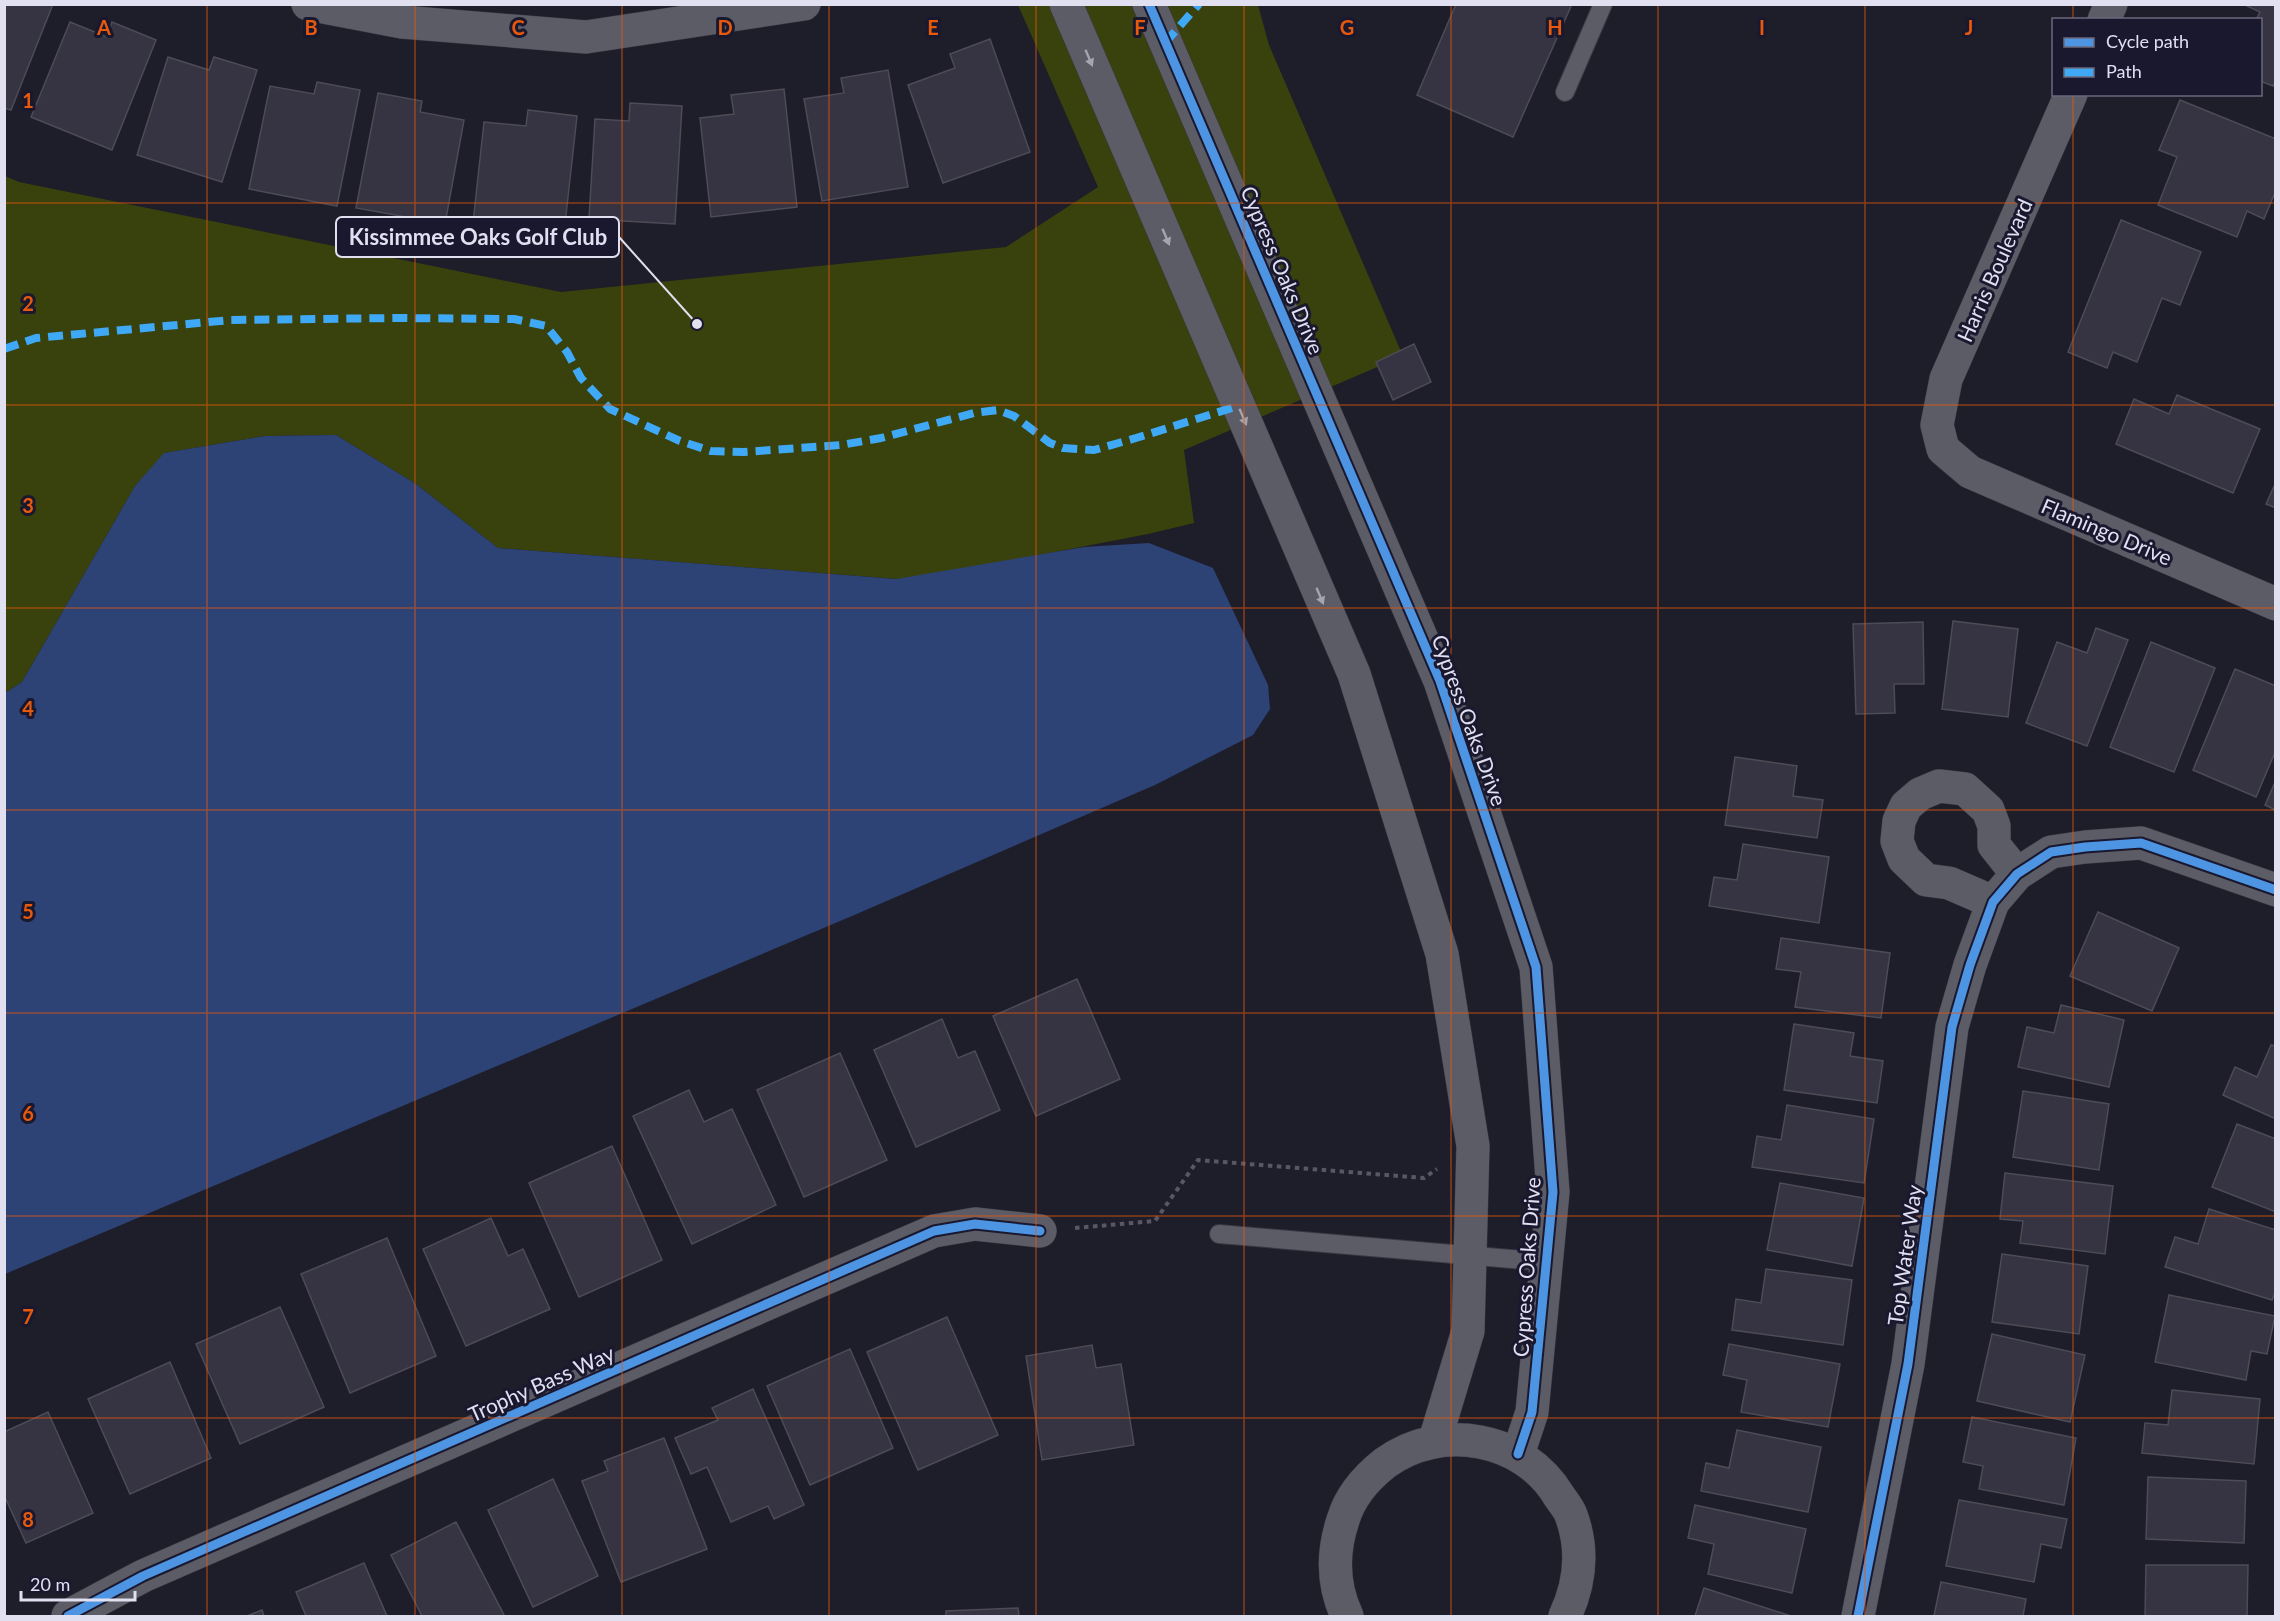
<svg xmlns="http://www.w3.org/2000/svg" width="2280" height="1621" font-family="Lato,sans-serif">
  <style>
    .green { fill: #39410c }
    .water { fill: #2d4375 }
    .building { fill: #363342; stroke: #4c4b56; stroke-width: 1.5 }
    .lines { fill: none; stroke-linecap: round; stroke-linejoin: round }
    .lane-casing { stroke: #393842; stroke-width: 20 }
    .street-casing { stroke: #393842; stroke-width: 34 }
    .path { stroke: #595862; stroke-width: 4; stroke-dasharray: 4.5 4.5; stroke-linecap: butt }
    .lane { stroke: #5c5c66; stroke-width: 18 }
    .street { stroke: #5c5c66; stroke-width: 33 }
    .quiet { stroke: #3fa9f5; stroke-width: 8; stroke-dasharray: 15 8; stroke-linecap: butt }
    .cycleway-casing { stroke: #1a182f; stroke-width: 13 }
    .cycleway { stroke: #4d94e3; stroke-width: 9 }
    .oneway { fill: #a5a5b2 }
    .grid { fill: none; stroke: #e8590c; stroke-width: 1.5; stroke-opacity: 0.55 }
    .labels { text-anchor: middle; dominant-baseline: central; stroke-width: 6; stroke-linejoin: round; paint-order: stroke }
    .street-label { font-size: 21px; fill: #e0e0f0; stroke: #1a182f }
    .grid-label { font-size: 20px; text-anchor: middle; font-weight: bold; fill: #e8590c; stroke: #1a182f; stroke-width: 6; stroke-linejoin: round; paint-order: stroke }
    .leader { fill: none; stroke: #e0e0f0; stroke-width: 2 }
    .callout-dot { fill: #e0e0f0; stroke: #1a182f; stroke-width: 2 }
    .callout { fill: #1a182f; stroke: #e0e0f0; stroke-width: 2 }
    .callout-label { font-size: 22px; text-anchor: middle; font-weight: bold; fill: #e0e0f0 }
  </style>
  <rect width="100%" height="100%" fill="#1e1d2a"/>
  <polygon class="green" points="1018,5 1258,5 1269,45 1403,356 1184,450 1194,523 1148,534 910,580 498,548 416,484 336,435 265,436 165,453 135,486 22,682 5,693 5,176 19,182 561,292 1006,247 1098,187"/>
  <polygon class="water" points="336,435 416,484 498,548 896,579 1084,547 1149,543 1213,568 1268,685 1270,709 1253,735 1155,785 852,916 5,1274 5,693 22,682 135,486 164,453 265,436"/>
  <g class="building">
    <polygon points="4,4 53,4 11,110 4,108"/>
    <polygon points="1456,4 1572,4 1513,137 1417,95"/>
    <polygon points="2243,4 2276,4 2276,80 2273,86 2260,81 2260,20 2256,20 2260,12"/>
    <polygon points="70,22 107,37 112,22 156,40 112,150 31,117"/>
    <polygon points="990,39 1030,152 943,183 908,85 955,68 950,54"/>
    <polygon points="168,57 209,70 214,57 257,70 222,182 137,155"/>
    <polygon points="888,70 908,187 822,201 804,99 844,93 841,78"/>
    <polygon points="317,82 360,90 337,206 249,189 270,86 314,94"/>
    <polygon points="784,89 797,207 711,217 700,118 734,114 731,95"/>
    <polygon points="378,93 422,101 420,112 464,120 445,224 356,208"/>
    <polygon points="2180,100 2276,139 2276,190 2264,219 2247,211 2237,237 2158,205 2177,157 2159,150"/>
    <polygon points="630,103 682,106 675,224 589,219 595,119 629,121"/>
    <polygon points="528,110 577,116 564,233 473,223 484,122 526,126"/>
    <polygon points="2121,220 2201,252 2180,305 2162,298 2137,362 2113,352 2107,368 2068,352"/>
    <polygon points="1414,344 1431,382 1393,400 1376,362"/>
    <polygon points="2177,395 2260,429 2233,493 2116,444 2134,399 2169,414"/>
    <polygon points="2276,482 2276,508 2266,504"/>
    <polygon points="1953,621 2018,629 2008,717 1942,709"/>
    <polygon points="1923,622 1924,684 1894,684 1895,713 1856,714 1853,624"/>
    <polygon points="2096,628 2128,640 2087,746 2026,723 2057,642 2087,653"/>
    <polygon points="2151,642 2215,668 2174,772 2110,747"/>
    <polygon points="2235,669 2276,686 2276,750 2256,797 2193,770"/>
    <polygon points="1735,757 1797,766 1793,796 1823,800 1817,838 1725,825"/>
    <polygon points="2276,780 2276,810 2265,805"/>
    <polygon points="1743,844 1829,857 1819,923 1709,906 1714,877 1737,880"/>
    <polygon points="2098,912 2179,948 2152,1011 2070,976"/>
    <polygon points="1781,938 1890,953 1881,1018 1795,1007 1801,972 1776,969"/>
    <polygon points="1077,979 1120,1079 1036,1116 993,1016"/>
    <polygon points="2061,1005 2124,1020 2109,1087 2018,1067 2027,1027 2054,1033"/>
    <polygon points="942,1019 958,1058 975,1051 1000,1110 916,1147 874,1050"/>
    <polygon points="1794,1024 1854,1033 1850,1056 1883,1061 1877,1103 1784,1090"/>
    <polygon points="2271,1045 2276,1046 2276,1119 2223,1095 2235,1067 2257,1077"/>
    <polygon points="840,1053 887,1160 804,1197 757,1090"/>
    <polygon points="689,1090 704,1122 732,1109 776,1205 692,1244 633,1116"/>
    <polygon points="2023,1091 2109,1104 2099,1170 2013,1157"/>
    <polygon points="1787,1105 1874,1119 1864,1183 1752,1167 1757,1136 1781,1140"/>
    <polygon points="2237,1124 2276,1139 2276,1212 2212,1187"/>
    <polygon points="612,1146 662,1260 579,1297 529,1183"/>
    <polygon points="2005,1173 2113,1186 2105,1254 2020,1243 2023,1221 2000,1219"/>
    <polygon points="1780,1183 1864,1198 1852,1266 1767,1250"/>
    <polygon points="2209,1209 2276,1230 2276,1290 2272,1300 2165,1267 2175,1237 2198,1244"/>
    <polygon points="491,1218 508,1256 523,1249 550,1309 466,1346 423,1249"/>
    <polygon points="387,1238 436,1356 350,1393 301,1274"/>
    <polygon points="2002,1254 2088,1266 2079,1334 1992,1322"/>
    <polygon points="1766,1269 1852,1280 1843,1345 1732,1330 1736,1299 1761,1303"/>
    <polygon points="2169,1295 2275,1316 2267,1354 2251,1351 2246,1380 2155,1362"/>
    <polygon points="280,1307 324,1407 240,1444 196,1344"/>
    <polygon points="947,1317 998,1435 918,1470 867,1352"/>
    <polygon points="1992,1334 2085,1355 2070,1422 1977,1401"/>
    <polygon points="1729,1344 1840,1364 1828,1427 1741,1412 1747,1380 1723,1375"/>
    <polygon points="1092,1345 1096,1368 1121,1364 1134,1445 1042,1460 1026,1356"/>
    <polygon points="850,1349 893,1448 810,1485 767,1386"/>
    <polygon points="170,1362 211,1458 130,1494 88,1399"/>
    <polygon points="753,1389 804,1505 774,1519 768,1506 731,1522 707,1467 691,1474 675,1438 718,1420 712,1408"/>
    <polygon points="2172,1390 2260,1399 2254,1464 2142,1453 2145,1423 2168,1425"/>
    <polygon points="48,1412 93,1513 26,1543 4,1495 4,1432"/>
    <polygon points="1972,1417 2076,1438 2064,1505 1979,1489 1983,1466 1963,1462"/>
    <polygon points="1737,1430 1821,1447 1808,1512 1701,1491 1706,1463 1729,1468"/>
    <polygon points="664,1438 707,1549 621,1582 582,1481 608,1471 604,1461"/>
    <polygon points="2148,1477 2246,1481 2244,1543 2146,1539"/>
    <polygon points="553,1479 598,1576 533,1607 488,1510"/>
    <polygon points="1959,1500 2067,1519 2061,1548 2041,1544 2034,1582 1946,1566"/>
    <polygon points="1695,1505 1806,1529 1792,1593 1708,1574 1714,1544 1688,1538"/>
    <polygon points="456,1522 504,1615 502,1616 422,1616 391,1555"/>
    <polygon points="364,1563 387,1616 306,1616 296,1592"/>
    <polygon points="2146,1565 2248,1565 2247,1616 2145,1616"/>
    <polygon points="1941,1582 2026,1599 2023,1616 1934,1616"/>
    <polygon points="1704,1588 1791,1616 1695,1616"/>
    <polygon points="1018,1608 1019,1616 946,1616 946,1611"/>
    <polygon points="262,1610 264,1616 247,1616"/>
  </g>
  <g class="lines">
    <defs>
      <g id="lane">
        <polyline points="1565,92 1603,4"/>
        <polyline points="1219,1234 1547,1262"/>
      </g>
      <g id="street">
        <polyline points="308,4 402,22 586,37 804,4"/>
        <polyline points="1066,4 1354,674 1442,954 1473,1146 1468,1331 1435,1440"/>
        <polyline points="1149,4 1440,681 1536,967 1553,1192 1532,1412 1518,1454"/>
        <polyline points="2104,20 2111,4"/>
        <polyline points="2071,94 1946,379 1937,425 1943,449 1970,472 2276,604"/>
        <polyline points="1993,902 1949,883 1926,880 1904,859 1897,841 1899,821 1906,806 1920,794 1939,786 1965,789 1988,810 1994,826 1994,845 2017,874"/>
        <polyline points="68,1616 143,1576 934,1231 975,1224 1040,1231"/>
        <path d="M1347 1616C1332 1584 1332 1553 1343 1520 1350 1496 1366 1478 1385 1463 1441 1422 1524 1437 1559 1496 1563 1502 1569 1509 1571 1515 1584 1550 1580 1584 1565 1616"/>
        <polyline points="1858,1616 1908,1364 1952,1027 1970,965 1993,902 2017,874 2051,852 2085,847 2141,843 2276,890"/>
      </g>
    </defs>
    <use href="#lane" class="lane-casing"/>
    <use href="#street" class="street-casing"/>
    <polyline class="path" points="1075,1228 1155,1221 1198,1160 1424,1178 1437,1169"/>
    <use href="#lane" class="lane"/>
    <use href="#street" class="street"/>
    <g class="quiet">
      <polyline points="1165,43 1199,4"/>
      <polyline points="4,349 36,338 231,320 396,318 514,319 546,326 567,352 581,378 610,409 680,441 711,451 744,452 841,445 881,438 974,413 998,410 1014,416 1050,443 1063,448 1094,450 1136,438 1238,406"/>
    </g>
    <defs>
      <g id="cycleway">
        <polyline points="1149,4 1440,681 1536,967 1553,1192 1532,1412 1518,1454"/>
        <polyline points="68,1616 143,1576 934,1231 975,1224 1040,1231"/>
        <polyline points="1858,1616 1908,1364 1952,1027 1970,965 1993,902 2017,874 2051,852 2085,847 2141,843 2276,890"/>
      </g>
    </defs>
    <use href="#cycleway" class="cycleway-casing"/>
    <use href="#cycleway" class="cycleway"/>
  </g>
  <defs><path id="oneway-solid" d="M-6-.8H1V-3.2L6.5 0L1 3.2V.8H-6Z" transform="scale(1.5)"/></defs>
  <g class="oneway">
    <use href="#oneway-solid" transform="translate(1089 58) rotate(67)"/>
    <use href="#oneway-solid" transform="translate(1166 237) rotate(67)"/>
    <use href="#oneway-solid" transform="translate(1243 417) rotate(67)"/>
    <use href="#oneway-solid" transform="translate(1320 596) rotate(67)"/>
  </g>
  <path class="grid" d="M207 4V1616M415 4V1616M622 4V1616M829 4V1616M1036 4V1616M1244 4V1616M1451 4V1616M1658 4V1616M1865 4V1616M2073 4V20M2073 94V1616M4 203H2276M4 405H2276M4 608H2276M4 810H2276M4 1013H2276M4 1216H2276M4 1418H2276"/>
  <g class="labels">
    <g class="street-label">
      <text transform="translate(1283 270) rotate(67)">Cypress Oaks Drive</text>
      <text transform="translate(1994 270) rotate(-66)">Harris Boulevard</text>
      <text transform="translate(2107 531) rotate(23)">Flamingo Drive</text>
      <text transform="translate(1470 720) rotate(70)">Cypress Oaks Drive</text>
      <text transform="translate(1904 1255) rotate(-82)">Top Water Way</text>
      <text transform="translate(1526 1267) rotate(-86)">Cypress Oaks Drive</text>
      <text transform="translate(541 1383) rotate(-24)">Trophy Bass Way</text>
    </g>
  </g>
  <g class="grid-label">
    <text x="104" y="35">A</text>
    <text x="311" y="35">B</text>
    <text x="518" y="35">C</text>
    <text x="725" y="35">D</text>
    <text x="933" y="35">E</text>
    <text x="1140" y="35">F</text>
    <text x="1347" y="35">G</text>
    <text x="1555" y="35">H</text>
    <text x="1762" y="35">I</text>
    <text x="1969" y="35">J</text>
    <text x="28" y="108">1</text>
    <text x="28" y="311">2</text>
    <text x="28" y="513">3</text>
    <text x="28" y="716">4</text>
    <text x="28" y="919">5</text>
    <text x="28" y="1121">6</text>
    <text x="28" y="1324">7</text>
    <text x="28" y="1527">8</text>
  </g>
  <path class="leader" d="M697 324L619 237"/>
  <circle class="callout-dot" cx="697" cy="324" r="6"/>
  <rect class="callout" x="336" y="217" width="283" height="40" rx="6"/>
  <g class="callout-label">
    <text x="478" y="245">Kissimmee Oaks Golf Club</text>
  </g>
  <rect width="2280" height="1621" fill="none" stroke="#e0e0f0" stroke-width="12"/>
  <rect x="2052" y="18" width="210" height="78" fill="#1a182f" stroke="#69687c" stroke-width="1.5"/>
  <rect x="2064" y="38" width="30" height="9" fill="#4d94e3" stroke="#69687c" stroke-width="1.5"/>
  <text x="2106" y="48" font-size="18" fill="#e0e0f0">Cycle path</text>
  <rect x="2064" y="68" width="30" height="9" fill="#3fa9f5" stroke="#69687c" stroke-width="1.5"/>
  <text x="2106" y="78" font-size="18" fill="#e0e0f0">Path</text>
  <path d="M21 1591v9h114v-9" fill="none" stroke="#e0e0f0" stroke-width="3"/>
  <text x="30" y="1591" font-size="18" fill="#e0e0f0" stroke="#1a182f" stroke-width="4.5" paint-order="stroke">20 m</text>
</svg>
